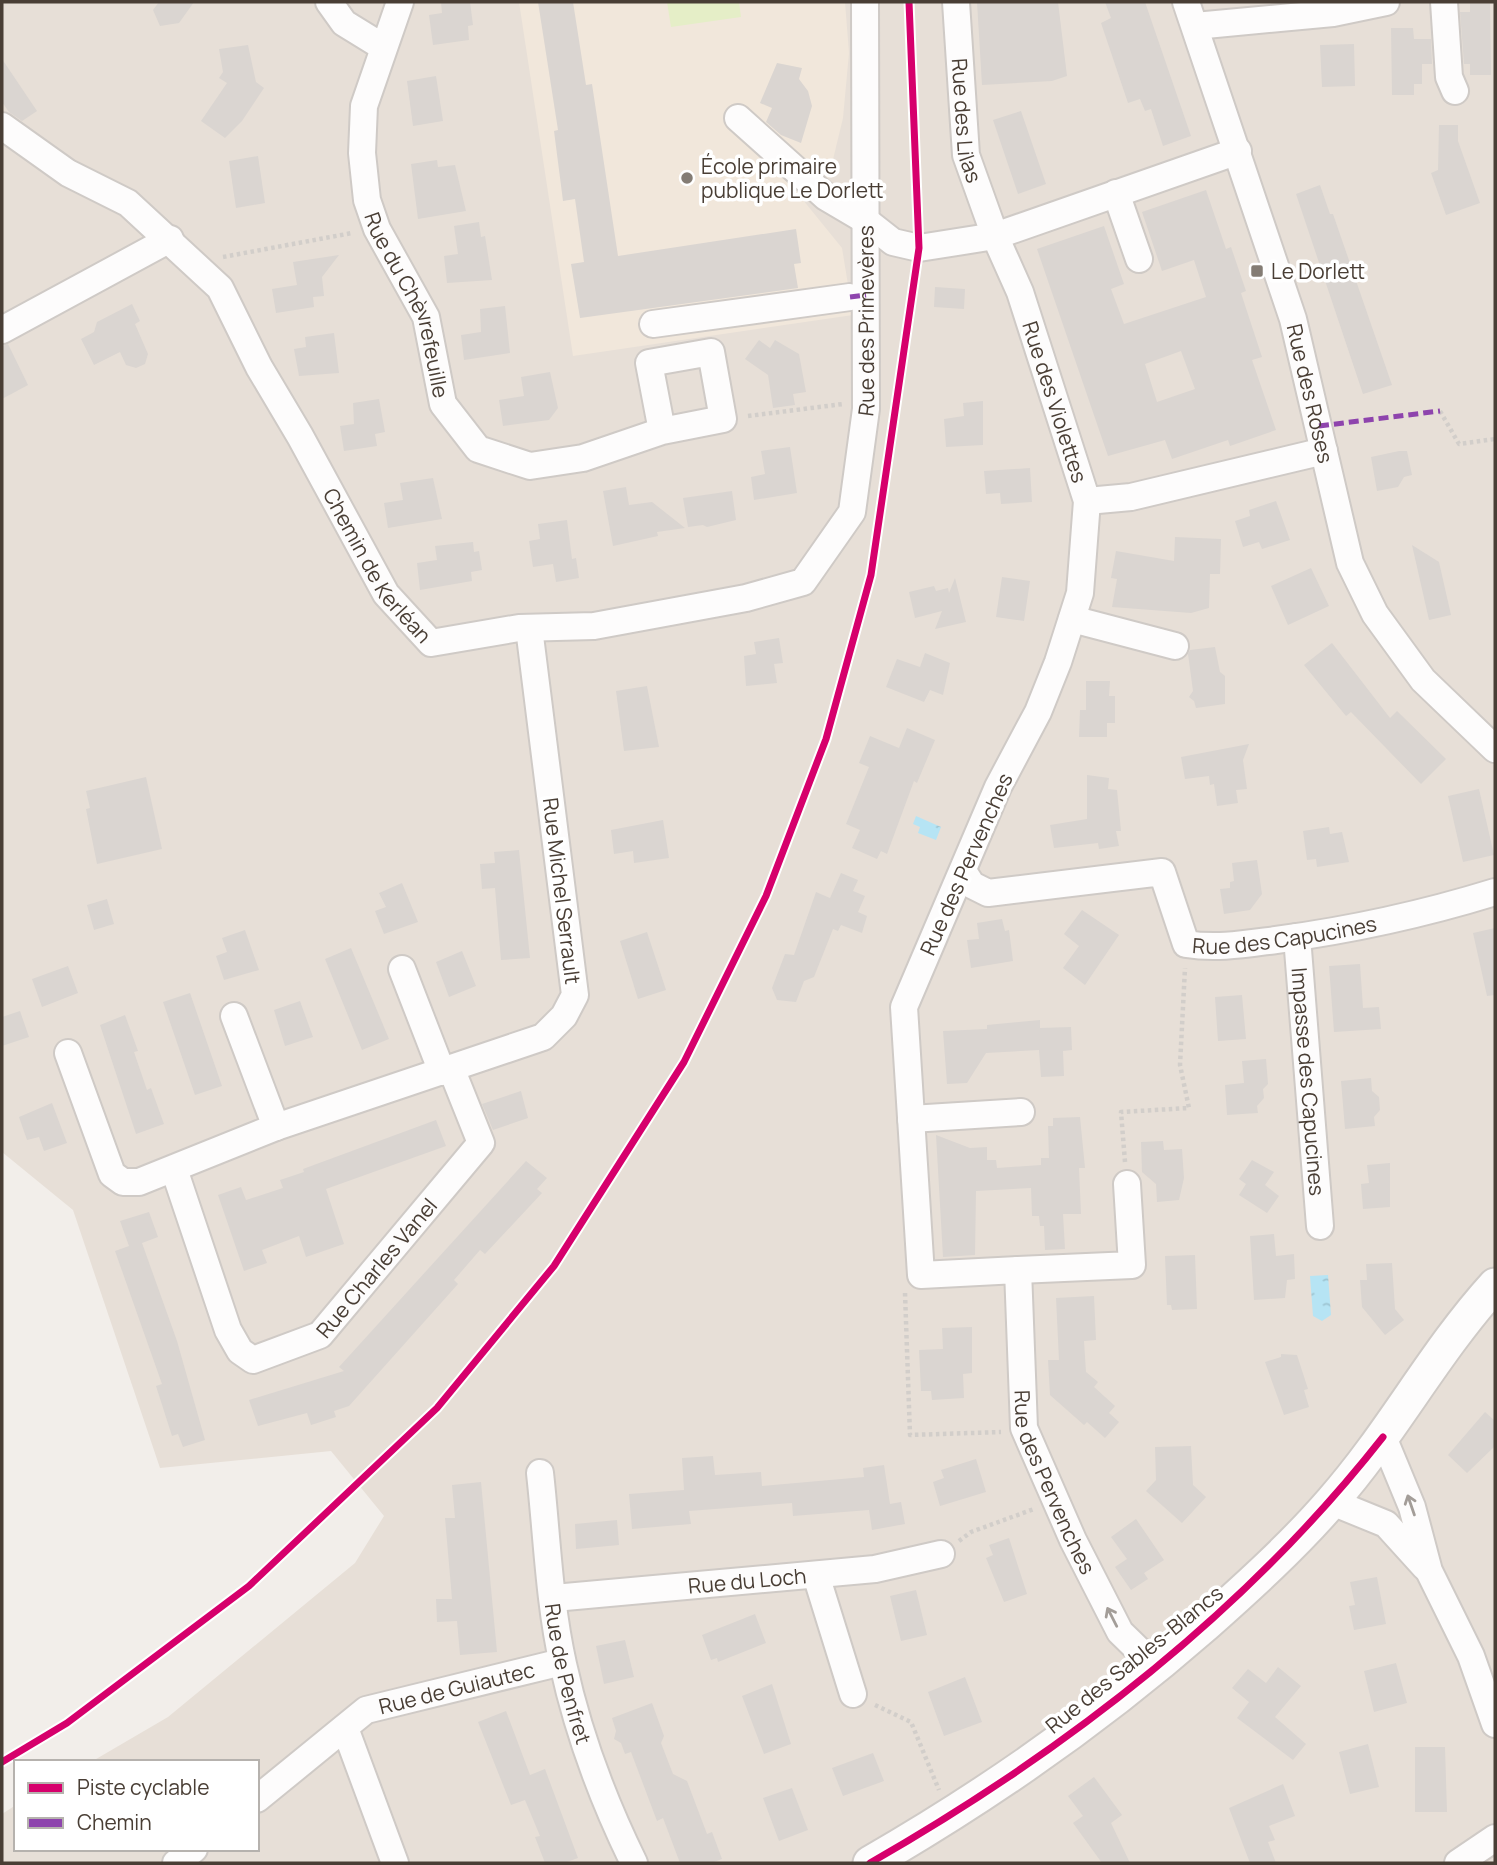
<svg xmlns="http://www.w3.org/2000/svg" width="1497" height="1865" font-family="Manrope,sans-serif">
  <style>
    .residential { fill: #e7dfd7 }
    .education { fill: #f1e7db }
    .park { fill: #e5eec7 }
    .water { fill: url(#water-ripples) }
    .building { fill: #dad5d1; fill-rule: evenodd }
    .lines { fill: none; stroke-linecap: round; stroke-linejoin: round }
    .minor-casing { stroke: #cfcac6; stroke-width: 30 }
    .tertiary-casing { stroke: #cfcac6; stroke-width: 37 }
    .path { stroke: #d2ceca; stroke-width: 4.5; stroke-dasharray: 3.5 3.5; stroke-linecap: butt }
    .minor { stroke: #fdfcfc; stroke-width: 26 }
    .tertiary { stroke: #fdfcfc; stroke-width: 33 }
    .quiet { stroke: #8e44ad; stroke-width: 5; stroke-dasharray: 10 5; stroke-linecap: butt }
    .cycleway-casing { stroke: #fff; stroke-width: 11 }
    .cycleway { stroke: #d6006c; stroke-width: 7 }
    .oneway { stroke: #a39d98 }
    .poi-dot { fill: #847c74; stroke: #fff; stroke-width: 2.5 }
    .labels { text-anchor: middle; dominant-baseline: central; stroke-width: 7; stroke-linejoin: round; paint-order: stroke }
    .street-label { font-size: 21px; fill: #493e35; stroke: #fff }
    .poi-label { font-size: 21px; fill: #493e35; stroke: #fff; text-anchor: start }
  </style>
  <defs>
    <pattern id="water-ripples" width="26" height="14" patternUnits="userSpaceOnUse" patternTransform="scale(1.75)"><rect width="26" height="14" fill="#b6e4f4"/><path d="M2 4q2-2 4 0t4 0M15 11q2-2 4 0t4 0" fill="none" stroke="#9ec5d2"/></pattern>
  </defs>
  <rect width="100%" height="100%" fill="#f2eeea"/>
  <polygon class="residential" points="2,2 1495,2 1495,1863 2,1863 2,1814 16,1805 16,1849 257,1849 257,1762 91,1762 168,1717 355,1563 384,1516 331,1451 160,1468 73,1210 2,1152"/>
  <polygon class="education" points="519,2 845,2 849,53 843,118 829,176 826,180 816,180 803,200 842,248 853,315 573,356"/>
  <polygon class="park" points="667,2 739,2 741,17 671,27"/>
  <g class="water">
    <polygon points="916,816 941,827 936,840 918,833 920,827 913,824"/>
    <polygon points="1328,1275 1331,1315 1322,1321 1313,1316 1310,1276"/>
  </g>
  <g class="building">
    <polygon points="159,2 194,2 179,23 160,26 153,10"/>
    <polygon points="441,2 470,2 473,25 468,26 469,40 433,45 429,15 442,13"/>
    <polygon points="538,2 573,2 586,85 592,84 618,256 796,229 801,263 794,264 798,288 580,318 571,264 584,262 575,199 563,201 554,131 558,130"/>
    <polygon points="977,2 1058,2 1067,76 1052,81 982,85"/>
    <polygon points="1105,2 1145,2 1191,136 1163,146 1151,109 1145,111 1140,99 1128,103 1101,23 1111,18"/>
    <polygon points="1470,2 1490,2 1491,75 1470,75 1470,64 1464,64 1460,12 1470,12"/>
    <polygon points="1391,28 1413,28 1414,39 1431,39 1432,64 1422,64 1422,84 1414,84 1414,95 1392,95"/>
    <polygon points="1354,44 1355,86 1322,87 1320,45"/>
    <polygon points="248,45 256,82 264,88 242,121 225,138 201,121 227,83 219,78 223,72 219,49"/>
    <polygon points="2,59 37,111 22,121 9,112 2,102"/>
    <polygon points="777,63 802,68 799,79 808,91 812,106 801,143 781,135 766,122 772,108 760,103"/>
    <polygon points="436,76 443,121 413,126 407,81"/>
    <polygon points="1021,111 1046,184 1018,194 993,120"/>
    <polygon points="1439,125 1458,125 1458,141 1480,203 1446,215 1431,173 1438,170"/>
    <polygon points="258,156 265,203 236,208 229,161"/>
    <polygon points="437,160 438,167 455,165 466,211 418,219 411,164"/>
    <polygon points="1320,185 1330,214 1333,214 1392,385 1363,394 1296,194"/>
    <path d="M1206 190 1226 249 1231 247 1246 291 1241 293 1262 357 1252 360 1276 430 1230 446 1228 440 1172 459 1165 440 1108 456 1037 249 1104 226 1124 284 1111 289 1124 324 1206 297 1194 260 1162 271 1142 212ZM1181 351 1195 389 1157 402 1145 364Z"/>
    <polygon points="479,222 481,237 485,236 492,280 447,283 444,256 458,254 454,226"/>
    <polygon points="339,255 322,277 324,296 313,297 314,307 276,313 272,289 297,285 293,262"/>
    <polygon points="935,287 965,289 964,309 934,307"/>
    <polygon points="132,304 140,321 135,324 148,354 145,364 136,368 126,365 120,352 94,365 81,339 94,332 97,322"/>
    <polygon points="505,306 510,353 464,360 461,335 481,332 480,309"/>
    <polygon points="334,333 339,373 299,376 294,349 306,347 305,337"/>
    <polygon points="759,340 770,348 775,340 799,354 806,392 793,394 795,405 773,408 768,375 745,359"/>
    <polygon points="8,344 28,385 2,399 2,346"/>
    <polygon points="550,372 558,408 549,420 503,426 499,400 524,396 521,377"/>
    <polygon points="379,399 385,432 375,434 377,446 344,451 340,426 354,424 353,403"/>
    <polygon points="983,401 983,445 946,447 944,419 964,416 963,403"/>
    <polygon points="790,447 797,493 754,500 751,477 765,474 761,451"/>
    <polygon points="1399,451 1407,451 1412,475 1404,477 1398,487 1377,491 1371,457"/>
    <polygon points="1030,468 1032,502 1001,504 1000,493 986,494 984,471"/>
    <polygon points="433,478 442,519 388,528 384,503 403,500 400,483"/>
    <polygon points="626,487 629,505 652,502 685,528 657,532 658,536 613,546 603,491"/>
    <polygon points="732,491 736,520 707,527 703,525 688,527 683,498"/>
    <polygon points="1276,501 1290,540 1262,549 1259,542 1243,547 1235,521 1250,516 1249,510"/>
    <polygon points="567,520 572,559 576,558 579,578 556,582 553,564 533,567 529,541 540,539 538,524"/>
    <polygon points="1175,537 1221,539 1220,574 1210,574 1209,608 1191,613 1112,607 1117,579 1111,578 1116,551 1174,561"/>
    <polygon points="473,542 474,552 479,551 482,570 471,572 472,581 420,590 417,563 437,560 435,546"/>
    <polygon points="1412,545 1439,562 1451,615 1429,620"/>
    <polygon points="1311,568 1329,606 1288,625 1271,586"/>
    <polygon points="1002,577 1030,581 1024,621 996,617"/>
    <polygon points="955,578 966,622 935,629 942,611 915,618 909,592 934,586 936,591 948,588 949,593"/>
    <polygon points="779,638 783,663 774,664 777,683 746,686 744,656 756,654 754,642"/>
    <polygon points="1332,643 1390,718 1397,711 1446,759 1421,784 1351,712 1346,716 1304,665"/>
    <polygon points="1215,647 1220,672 1225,676 1225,704 1196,708 1194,701 1189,697 1193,691 1188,654 1190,650"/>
    <polygon points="925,653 950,663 943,695 930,690 924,702 886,687 897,659 920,667"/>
    <polygon points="1086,681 1110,681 1109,696 1115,696 1115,723 1107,723 1107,737 1079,737 1080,710 1086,710"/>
    <polygon points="647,686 659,747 624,751 616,691"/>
    <polygon points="907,728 935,740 917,783 914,781 887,854 881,851 877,859 852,848 860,830 846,824 869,767 859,763 870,736 899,748"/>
    <polygon points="1249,744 1243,760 1247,789 1236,790 1238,803 1217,806 1214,784 1210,785 1209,776 1185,779 1181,757"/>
    <polygon points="1087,775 1109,778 1108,789 1117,790 1121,831 1116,831 1119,846 1099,849 1098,843 1054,848 1050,825 1087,819"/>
    <polygon points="146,777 162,849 97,864 86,809 90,808 86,791"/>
    <polygon points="1479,789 1494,855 1463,862 1448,796"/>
    <polygon points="663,820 669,858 634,863 633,851 614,854 611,830"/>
    <polygon points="1329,827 1330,834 1342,832 1349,862 1317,867 1316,859 1307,860 1303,831"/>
    <polygon points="519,850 530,958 501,960 495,888 482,889 480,864 495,863 494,852"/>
    <polygon points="1257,860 1262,894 1250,910 1224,914 1220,889 1230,888 1230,882 1234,881 1232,863"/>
    <polygon points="841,873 858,880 853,891 865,896 858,912 867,916 862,933 841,925 838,931 833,929 814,977 804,981 796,1002 777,1000 772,988 785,954 794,955 816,892 830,898"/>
    <polygon points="402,883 418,922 384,934 375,911 386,907 379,893"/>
    <polygon points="107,899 114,924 94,930 87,905"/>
    <polygon points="1082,910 1119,935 1085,985 1063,968 1079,946 1064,934"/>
    <polygon points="1002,919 1005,931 1009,930 1013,961 971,968 967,940 979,939 977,923"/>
    <polygon points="1495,928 1495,995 1487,996 1473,933"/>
    <polygon points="245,930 259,970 224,980 216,956 227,952 222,938"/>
    <polygon points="647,932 666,990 638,999 620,941"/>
    <polygon points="351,948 389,1039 362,1050 325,959"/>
    <polygon points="462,951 476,986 449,997 436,962"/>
    <polygon points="1360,964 1363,1008 1379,1007 1381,1029 1334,1032 1329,966"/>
    <polygon points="68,966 78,993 42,1007 32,979"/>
    <polygon points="190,993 222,1086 195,1095 163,1002"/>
    <polygon points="1242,995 1246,1039 1218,1041 1215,997"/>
    <polygon points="300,1001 313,1037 285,1046 274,1010"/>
    <polygon points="20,1011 29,1037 2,1046 2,1017"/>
    <polygon points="125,1015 138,1051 134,1052 147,1090 151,1088 164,1124 136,1134 100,1025"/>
    <polygon points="1040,1020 1040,1028 1071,1027 1072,1050 1063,1051 1064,1076 1041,1077 1039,1050 986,1053 967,1083 947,1084 943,1031 987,1029 987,1025"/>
    <polygon points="1266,1059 1268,1084 1263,1089 1264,1098 1257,1106 1258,1113 1227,1115 1225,1085 1244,1083 1242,1061"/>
    <polygon points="1371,1078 1372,1091 1379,1097 1380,1110 1374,1117 1375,1126 1345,1129 1341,1081"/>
    <polygon points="521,1091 528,1118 493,1130 482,1104"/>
    <polygon points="52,1103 67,1143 44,1151 39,1137 27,1140 19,1117"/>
    <polygon points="1080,1117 1085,1168 1079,1168 1081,1214 1063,1214 1065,1249 1045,1250 1044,1226 1040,1226 1039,1216 1032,1216 1031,1188 976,1191 975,1255 943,1257 936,1135 970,1148 987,1147 987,1160 996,1160 997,1168 1041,1165 1041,1158 1049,1158 1048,1126 1053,1126 1053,1118"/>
    <polygon points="436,1120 446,1146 326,1189 344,1244 306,1257 299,1236 262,1250 267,1263 244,1271 218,1195 241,1187 246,1200 283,1188 280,1180 304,1172 303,1169"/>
    <polygon points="1163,1141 1164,1150 1182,1149 1184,1178 1179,1200 1157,1202 1156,1184 1142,1172 1141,1142"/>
    <polygon points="1252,1160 1274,1172 1265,1185 1279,1196 1267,1213 1239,1195 1246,1184 1239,1179"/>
    <polygon points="526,1161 547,1178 537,1189 542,1193 485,1254 480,1250 454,1280 458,1284 349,1406 334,1411 336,1417 311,1425 307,1413 258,1426 249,1400 344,1371 339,1367"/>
    <polygon points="1390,1163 1390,1207 1363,1209 1361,1184 1369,1183 1367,1165"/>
    <polygon points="149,1212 158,1237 142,1243 177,1341 205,1440 183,1447 178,1434 172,1436 156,1386 162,1384 115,1251 129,1246 120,1221"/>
    <polygon points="1274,1234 1276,1256 1294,1254 1295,1279 1287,1280 1285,1298 1254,1300 1250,1236"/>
    <polygon points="1195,1255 1197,1309 1172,1310 1171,1305 1167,1305 1165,1256"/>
    <polygon points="1392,1263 1395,1309 1404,1320 1385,1335 1362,1307 1360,1280 1367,1280 1366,1264"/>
    <polygon points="1094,1296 1096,1340 1084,1341 1086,1372 1098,1382 1094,1387 1115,1406 1109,1413 1119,1422 1105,1438 1087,1422 1084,1425 1050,1395 1048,1360 1059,1360 1056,1298"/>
    <polygon points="972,1327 972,1373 963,1374 964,1398 932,1400 931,1391 921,1391 919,1350 943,1349 942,1328"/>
    <polygon points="1281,1354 1297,1355 1308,1389 1304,1390 1309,1407 1284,1415 1265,1362 1281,1357"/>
    <polygon points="1485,1412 1495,1421 1495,1446 1467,1473 1448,1455"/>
    <polygon points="1191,1446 1193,1485 1206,1497 1182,1523 1146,1491 1156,1480 1155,1447"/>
    <polygon points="713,1456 715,1475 761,1472 762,1486 864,1477 863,1468 884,1465 890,1504 901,1502 905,1524 872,1530 869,1510 793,1516 792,1503 689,1511 691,1524 632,1529 629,1494 684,1490 682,1458"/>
    <polygon points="976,1459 986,1492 940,1506 933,1482 944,1478 941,1470"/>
    <polygon points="481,1482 497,1652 460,1655 457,1621 437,1622 436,1599 452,1599 445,1518 455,1518 452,1485"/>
    <polygon points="1136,1519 1164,1560 1144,1573 1148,1579 1131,1590 1115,1567 1127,1559 1111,1537"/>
    <polygon points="617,1520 619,1545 576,1549 575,1524"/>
    <polygon points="1009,1538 1027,1594 1004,1602 986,1558 993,1555 989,1545"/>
    <polygon points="1377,1577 1386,1624 1354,1630 1349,1606 1355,1605 1350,1582"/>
    <polygon points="916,1590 927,1635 901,1641 890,1596"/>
    <polygon points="755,1614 766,1643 718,1662 717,1658 711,1660 702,1635"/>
    <polygon points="625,1640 634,1677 604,1684 596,1646"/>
    <polygon points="1396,1663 1407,1703 1374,1712 1364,1671"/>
    <polygon points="1278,1667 1301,1686 1275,1717 1306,1744 1293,1760 1237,1718 1249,1702 1232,1688 1248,1669 1266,1683"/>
    <polygon points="965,1677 982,1722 944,1736 928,1692"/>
    <polygon points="772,1684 791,1744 764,1754 742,1696"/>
    <polygon points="652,1703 664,1736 661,1743 673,1774 687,1781 707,1834 712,1832 722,1859 711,1863 680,1863 663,1818 657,1821 631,1752 625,1754 621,1743 614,1739 616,1731 612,1718"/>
    <polygon points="506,1711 530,1775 545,1769 578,1858 564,1863 545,1863 535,1837 540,1836 525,1800 511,1805 478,1722"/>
    <polygon points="1368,1744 1379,1787 1350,1794 1339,1752"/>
    <polygon points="1415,1747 1445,1747 1447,1812 1415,1812"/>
    <polygon points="873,1753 884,1781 843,1796 832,1768"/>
    <polygon points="1094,1777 1122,1815 1111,1823 1130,1863 1102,1863 1073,1823 1083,1816 1068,1796"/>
    <polygon points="1283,1784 1295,1816 1269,1826 1275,1840 1268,1842 1276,1863 1250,1863 1229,1808"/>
    <polygon points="792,1788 808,1830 779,1841 763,1798"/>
  </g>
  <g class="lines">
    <defs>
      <g id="minor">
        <polyline points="329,2 344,23 383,47"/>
        <path id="s1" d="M400 2 364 106 362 153 367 200 377 229 426 317 443 404 478 449 530 466 583 458 662 431 723 419 711 352 649 363 662 431"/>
        <path id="s2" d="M956 2 966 155 995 236 1020 292 1087 501 1080 593 1058 662 1038 712 998 787 904 1007 921 1275 1018 1270 1024 1428 1073 1540 1120 1632 1156 1667"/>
        <path id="s3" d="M1186 2 1293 319 1350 563 1375 614 1423 680 1495 749"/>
        <polyline points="1444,2 1449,77 1455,91"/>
        <polyline points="1195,26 1333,13 1386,2"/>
        <polyline points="738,118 826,197 865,220 893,242 919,248 995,236 1238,151"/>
        <path id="s4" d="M2 126 68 173 128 203 220 288 259 367 300 436 386 594 431 643 519 628 594 626 746 598 803 582 852 512 866 409 865 2"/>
        <polyline points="1116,193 1139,259"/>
        <polyline points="653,324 850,297"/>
        <polyline points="2,330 170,239"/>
        <polyline points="1087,501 1131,497 1324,451"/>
        <polyline points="1072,619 1175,646"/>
        <path id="s5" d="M963 871 972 885 988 893 1162 872 1186 944C1217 949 1245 944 1276 940 1351 930 1424 914 1495 892"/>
        <path id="s6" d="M1297 937 1320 1226"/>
        <polyline points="402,969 442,1072"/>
        <polyline points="234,1016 276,1127"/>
        <polyline points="68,1053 112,1174 123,1182 139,1182 276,1127 543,1037 564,1016 575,995 529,628"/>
        <polyline points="911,1119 1021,1112"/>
        <path id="s7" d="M174 1169 228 1330 240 1351 253 1360 320 1335 481 1143 451 1068"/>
        <polyline points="1018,1270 1132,1265 1127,1184"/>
        <polyline points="1383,1437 1412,1507 1429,1571 1471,1656 1495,1724"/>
        <path id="s8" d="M540 1473C547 1536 549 1602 563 1664 578 1733 603 1800 634 1863"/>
        <polyline points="1332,1502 1386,1524 1425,1567"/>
        <polyline points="816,1575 853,1694"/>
        <path id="s9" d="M554 1598 875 1569 941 1554"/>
        <polyline points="345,1728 395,1863"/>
        <path id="s10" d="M257 1799 366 1710 562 1662"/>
        <polyline points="176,1863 194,1849"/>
        <polyline points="1458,1863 1495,1838"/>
      </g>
      <path id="tertiary" d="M870 1863C990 1794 1102 1715 1206 1624 1250 1585 1294 1545 1332 1501 1392 1433 1434 1352 1495 1285"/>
    </defs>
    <use href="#minor" class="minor-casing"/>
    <use href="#tertiary" class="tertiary-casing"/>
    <g class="path">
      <polyline points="223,257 352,233"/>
      <polyline points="1440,411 1459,444 1495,439"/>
      <polyline points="748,416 843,404"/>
      <polyline points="1125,1162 1121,1112 1189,1108 1180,1065 1185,968"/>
      <polyline points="905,1293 910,1435 1001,1432"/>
      <polyline points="959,1541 971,1532 1034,1509"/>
      <polyline points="875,1705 911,1722 939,1790"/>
    </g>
    <use href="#minor" class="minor"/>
    <use href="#tertiary" class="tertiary"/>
    <g class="quiet">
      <polyline points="850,297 866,295"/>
      <polyline points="1319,426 1440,411"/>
    </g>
    <defs>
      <g id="cycleway">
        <polyline points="2,1762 67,1723 249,1586 437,1408 554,1266 684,1062 766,896 826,739 871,575 919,248 909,2"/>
        <path d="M870 1863C1064 1752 1244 1614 1383 1437"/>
      </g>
    </defs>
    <use href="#cycleway" class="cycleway-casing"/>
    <use href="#cycleway" class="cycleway"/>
  </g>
  <defs><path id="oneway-shaft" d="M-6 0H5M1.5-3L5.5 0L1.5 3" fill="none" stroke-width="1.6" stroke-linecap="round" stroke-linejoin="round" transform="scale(1.75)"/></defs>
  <g class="oneway">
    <use href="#oneway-shaft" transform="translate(1411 1505) rotate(-109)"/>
    <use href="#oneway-shaft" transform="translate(1112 1617) rotate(-117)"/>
  </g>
  <g class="poi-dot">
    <circle cx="687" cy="178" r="7"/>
    <rect x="1250" y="264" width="14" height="14" rx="3.5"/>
  </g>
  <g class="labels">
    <g class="street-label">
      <text stroke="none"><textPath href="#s2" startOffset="119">Rue des Lilas</textPath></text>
      <text stroke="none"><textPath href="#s1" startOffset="318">Rue du Chèvrefeuille</textPath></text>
      <text stroke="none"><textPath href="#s4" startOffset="1344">Rue des Primevères</textPath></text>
      <text stroke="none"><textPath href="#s3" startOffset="411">Rue des Roses</textPath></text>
      <text stroke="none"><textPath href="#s2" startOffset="416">Rue des Violettes</textPath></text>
      <text stroke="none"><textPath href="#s4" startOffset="593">Chemin de Kerléan</textPath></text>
      <text transform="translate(966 864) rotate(-66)">Rue des Pervenches</text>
      <text transform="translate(562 891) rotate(83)">Rue Michel Serrault</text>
      <text stroke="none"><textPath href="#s5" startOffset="385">Rue des Capucines</textPath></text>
      <text stroke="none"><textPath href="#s6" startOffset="145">Impasse des Capucines</textPath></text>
      <text stroke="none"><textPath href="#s7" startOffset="369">Rue Charles Vanel</textPath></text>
      <text stroke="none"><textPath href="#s2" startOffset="1647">Rue des Pervenches</textPath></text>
      <text stroke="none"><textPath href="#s9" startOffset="194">Rue du Loch</textPath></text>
      <text transform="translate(1134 1659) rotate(-39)">Rue des Sables-Blancs</text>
      <text stroke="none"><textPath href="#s8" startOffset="203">Rue de Penfret</textPath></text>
      <text stroke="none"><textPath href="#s10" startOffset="234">Rue de Guiautec</textPath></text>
    </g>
    <g class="poi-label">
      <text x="701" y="166">École primaire<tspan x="701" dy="24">publique Le Dorlett</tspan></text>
      <text x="1271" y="271">Le Dorlett</text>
    </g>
  </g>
  <rect width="1497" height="1865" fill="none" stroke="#493e35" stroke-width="7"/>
  <rect x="14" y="1760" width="245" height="91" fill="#ffffff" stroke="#b6b2ae" stroke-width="2"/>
  <rect x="28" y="1783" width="35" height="10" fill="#d6006c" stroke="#b6b2ae" stroke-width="2"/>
  <text x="77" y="1795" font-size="21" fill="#493e35">Piste cyclable</text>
  <rect x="28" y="1818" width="35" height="10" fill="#8e44ad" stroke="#b6b2ae" stroke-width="2"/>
  <text x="77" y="1830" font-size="21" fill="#493e35">Chemin</text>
</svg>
